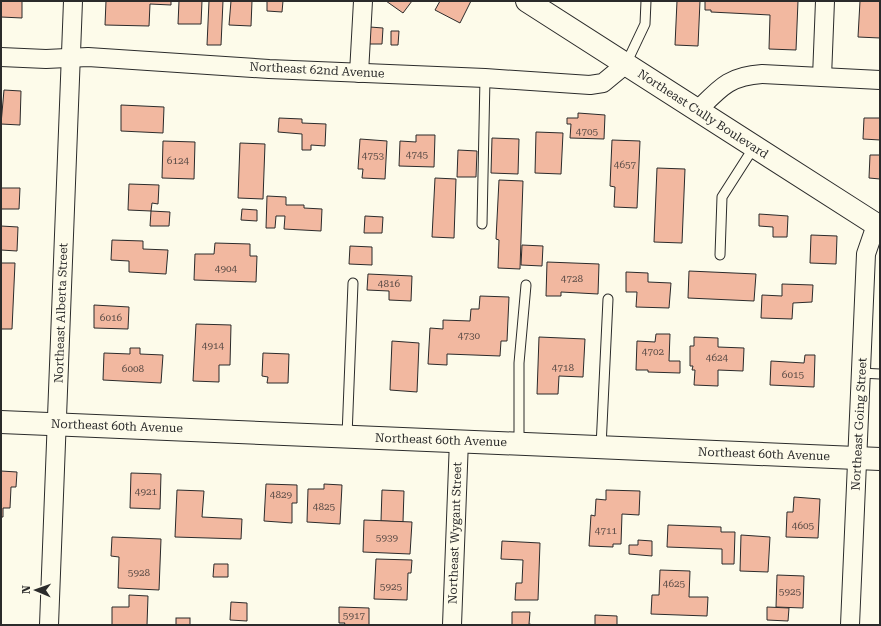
<svg xmlns="http://www.w3.org/2000/svg" width="881" height="626" font-family="'Roboto Serif',serif">
  <style>
    .building { fill: #f2b8a0; stroke: #2b2b2b }
    .lines { fill: none; stroke-linecap: round; stroke-linejoin: round }
    .lane-casing { stroke: #2b2b2b; stroke-width: 11 }
    .street-casing { stroke: #2b2b2b; stroke-width: 20 }
    .secondary-casing { stroke: #2b2b2b; stroke-width: 24 }
    .lane { stroke: #fdfbea; stroke-width: 9 }
    .street { stroke: #fdfbea; stroke-width: 18 }
    .secondary { stroke: #fdfbea; stroke-width: 22 }
    .labels { text-anchor: middle; dominant-baseline: central; stroke-width: 3; stroke-linejoin: round; paint-order: stroke }
    .number-label { font-size: 10px; fill: #5d4e48 }
    .street-label { font-size: 12px; fill: #2b2b2b; stroke: #fdfbea }
  </style>
  <rect width="100%" height="100%" fill="#fdfbea"/>
  <g class="building">
    <polygon points="1,1 22,1 22,18 1,17"/>
    <polygon points="106,1 171,1 171,5 150,4 149,26 105,25"/>
    <polygon points="179,1 202,1 201,24 178,24"/>
    <polygon points="209,1 223,1 221,45 207,45"/>
    <polygon points="231,1 252,1 251,26 229,25"/>
    <polygon points="267,1 283,1 282,12 267,11"/>
    <polygon points="386,1 412,1 403,13"/>
    <polygon points="440,1 471,1 460,23 435,10"/>
    <polygon points="677,1 700,1 698,46 675,45"/>
    <polygon points="705,1 798,1 796,50 769,49 770,15 711,12 711,10 705,10"/>
    <polygon points="860,1 880,1 880,38 858,37"/>
    <polygon points="370,27 383,28 382,44 369,44"/>
    <polygon points="391,31 399,31 398,45 391,45"/>
    <polygon points="4,90 21,91 20,125 1,124"/>
    <polygon points="121,105 164,107 163,133 121,131"/>
    <polygon points="578,113 605,115 604,139 570,138 571,124 567,124 567,118 578,118"/>
    <polygon points="279,118 302,119 302,123 326,124 325,146 311,145 311,150 302,150 302,134 278,132"/>
    <polygon points="864,118 880,118 880,140 863,139"/>
    <polygon points="536,132 563,133 561,174 535,173"/>
    <polygon points="416,135 435,135 434,167 399,166 400,141 416,142"/>
    <polygon points="492,138 519,139 518,174 491,173"/>
    <polygon points="360,139 387,141 385,179 362,178 363,169 358,169"/>
    <polygon points="612,140 640,141 637,208 614,207 615,187 610,186"/>
    <polygon points="163,141 195,142 194,179 162,178"/>
    <polygon points="240,143 265,144 263,199 238,198"/>
    <polygon points="458,150 477,151 476,177 457,177"/>
    <polygon points="870,155 880,155 880,179 869,178"/>
    <polygon points="657,168 685,169 682,243 654,242"/>
    <polygon points="435,178 456,179 454,238 432,237"/>
    <polygon points="499,180 523,181 520,269 498,268 499,240 496,239"/>
    <polygon points="129,184 159,185 158,204 152,203 151,211 170,212 169,226 150,226 151,211 128,210"/>
    <polygon points="1,188 20,188 19,209 1,209"/>
    <polygon points="267,196 286,197 286,205 304,205 304,208 322,209 321,231 284,229 285,216 276,216 275,228 266,228"/>
    <polygon points="242,209 257,210 257,221 241,220"/>
    <polygon points="759,214 788,216 787,237 773,237 773,227 759,226"/>
    <polygon points="365,216 383,217 382,233 364,233"/>
    <polygon points="1,226 18,227 17,251 1,250"/>
    <polygon points="811,235 837,236 836,264 810,263"/>
    <polygon points="112,240 143,241 143,249 168,250 166,274 129,272 129,261 111,260"/>
    <polygon points="215,243 250,244 250,256 257,256 256,282 194,280 195,254 214,254"/>
    <polygon points="522,245 543,246 542,266 521,265"/>
    <polygon points="350,246 372,247 372,265 349,264"/>
    <polygon points="547,262 599,264 598,294 561,292 561,296 546,296"/>
    <polygon points="1,263 15,263 12,329 1,329"/>
    <polygon points="689,271 756,274 754,301 688,298"/>
    <polygon points="626,272 648,273 648,282 671,283 669,308 636,307 637,292 626,292"/>
    <polygon points="368,274 412,276 411,301 389,300 389,291 367,290"/>
    <polygon points="782,284 813,285 812,302 793,303 792,319 761,318 762,295 782,296"/>
    <polygon points="480,296 509,297 507,341 501,341 500,356 447,354 447,365 428,364 430,328 443,329 443,320 470,321 471,309 479,309"/>
    <polygon points="94,305 129,307 128,329 94,328"/>
    <polygon points="196,324 231,325 230,365 219,365 219,382 193,381"/>
    <polygon points="656,334 670,334 669,361 680,361 680,373 648,372 648,370 636,370 637,341 655,342"/>
    <polygon points="539,337 585,339 583,377 559,376 558,394 537,394"/>
    <polygon points="694,337 718,338 718,347 744,348 743,371 718,370 718,386 694,385 695,370 692,370 693,366 690,366 690,346 694,346"/>
    <polygon points="392,341 419,343 417,392 390,390"/>
    <polygon points="130,348 140,348 140,354 163,355 161,383 103,380 104,353 130,354"/>
    <polygon points="263,353 289,354 288,383 267,383 268,377 262,376"/>
    <polygon points="805,355 815,355 814,387 770,385 771,361 804,363"/>
    <polygon points="1,471 17,472 16,487 11,487 10,508 3,508 3,517 1,517"/>
    <polygon points="131,473 161,474 160,509 130,508"/>
    <polygon points="266,484 297,485 297,503 292,503 292,523 264,521"/>
    <polygon points="324,484 342,485 340,524 307,522 308,489 324,489"/>
    <polygon points="177,490 204,491 202,517 242,519 241,539 175,537"/>
    <polygon points="382,490 404,491 403,522 381,521"/>
    <polygon points="606,490 640,491 639,515 622,514 621,544 613,544 613,547 589,546 591,515 595,516 596,499 606,500"/>
    <polygon points="794,497 820,499 818,538 786,537 787,512 793,512"/>
    <polygon points="364,520 412,522 410,554 363,552"/>
    <polygon points="668,525 721,527 721,532 735,532 734,564 722,564 722,549 667,547"/>
    <polygon points="741,535 770,537 768,572 740,571"/>
    <polygon points="112,537 161,539 159,590 118,588 119,557 111,556"/>
    <polygon points="638,540 652,541 652,556 629,554 629,545 638,545"/>
    <polygon points="502,541 540,543 538,600 515,600 516,583 522,583 523,560 501,559"/>
    <polygon points="376,559 412,560 411,573 408,573 407,600 374,599"/>
    <polygon points="214,564 228,564 228,577 213,577"/>
    <polygon points="660,570 690,571 689,597 708,597 707,616 651,614 652,595 659,595"/>
    <polygon points="777,575 804,576 803,608 776,607"/>
    <polygon points="129,595 148,596 147,625 112,625 112,607 129,607"/>
    <polygon points="231,602 247,603 247,621 230,620"/>
    <polygon points="339,607 369,608 369,625 344,625 345,623 339,623"/>
    <polygon points="767,607 789,608 788,621 767,620"/>
    <polygon points="512,612 530,612 529,624 534,625 500,625 512,625"/>
    <polygon points="595,615 617,616 617,625 595,625"/>
    <rect x="176" y="618" width="14" height="7"/>
  </g>
  <g class="lines">
    <defs>
      <g id="lane">
        <polyline points="626,64 645,24 646,1"/>
        <polyline points="482,224 485,78"/>
        <polyline points="720,255 722,197 754,147"/>
        <polyline points="861,373 880,374"/>
        <polyline points="347,436 353,283"/>
        <polyline points="519,443 519,363 526,285"/>
        <polyline points="601,447 608,299"/>
      </g>
      <g id="street">
        <polyline points="1,57 46,59 88,57 269,69 485,78 590,85 603,83 626,64"/>
        <polyline points="359,73 363,1"/>
        <polyline points="822,77 825,1"/>
        <path d="M698 110C720 88 729 76 762 74L880 80"/>
        <polyline points="49,625 73,1"/>
        <polyline points="452,625 459,440"/>
        <polyline points="850,625 866,254 876,225"/>
      </g>
      <g id="secondary">
        <polyline points="527,1 880,227"/>
        <polyline points="1,422 880,459"/>
      </g>
    </defs>
    <use href="#lane" class="lane-casing"/>
    <use href="#street" class="street-casing"/>
    <use href="#secondary" class="secondary-casing"/>
    <use href="#lane" class="lane"/>
    <use href="#street" class="street"/>
    <use href="#secondary" class="secondary"/>
  </g>
  <g class="labels">
    <g class="number-label">
      <text x="587" y="131">4705</text>
      <text x="417" y="154">4745</text>
      <text x="373" y="155">4753</text>
      <text x="178" y="160">6124</text>
      <text x="625" y="164">4657</text>
      <text x="226" y="268">4904</text>
      <text x="572" y="278">4728</text>
      <text x="389" y="283">4816</text>
      <text x="111" y="317">6016</text>
      <text x="469" y="335">4730</text>
      <text x="213" y="345">4914</text>
      <text x="653" y="351">4702</text>
      <text x="717" y="357">4624</text>
      <text x="563" y="367">4718</text>
      <text x="133" y="368">6008</text>
      <text x="793" y="374">6015</text>
      <text x="146" y="491">4921</text>
      <text x="281" y="494">4829</text>
      <text x="324" y="506">4825</text>
      <text x="803" y="525">4605</text>
      <text x="606" y="530">4711</text>
      <text x="387" y="537">5939</text>
      <text x="139" y="572">5928</text>
      <text x="674" y="583">4625</text>
      <text x="391" y="586">5925</text>
      <text x="790" y="591">5925</text>
      <text x="354" y="615">5917</text>
    </g>
    <g class="street-label">
      <text transform="translate(317 70) rotate(3)">Northeast 62nd Avenue</text>
      <text transform="translate(703 114) rotate(33)">Northeast Cully Boulevard</text>
      <text transform="translate(61 313) rotate(-88)">Northeast Alberta Street</text>
      <text transform="translate(859 424) rotate(-87)">Northeast Going Street</text>
      <text transform="translate(117 426) rotate(2)">Northeast 60th Avenue</text>
      <text transform="translate(441 440) rotate(2)">Northeast 60th Avenue</text>
      <text transform="translate(764 454) rotate(2)">Northeast 60th Avenue</text>
      <text transform="translate(455 533) rotate(-88)">Northeast Wygant Street</text>
    </g>
  </g>
  <rect width="881" height="626" fill="none" stroke="#2b2b2b" stroke-width="4"/>
  <g transform="translate(36 590) rotate(272)" stroke="#fdfbea" stroke-width="3" paint-order="stroke">
  <path d="M0-3L7 15L0 10L-7 15Z" fill="#2b2b2b"/>
  <text y="-6" font-size="11" font-weight="bold" text-anchor="middle" fill="#2b2b2b">N</text>
  </g>
</svg>
